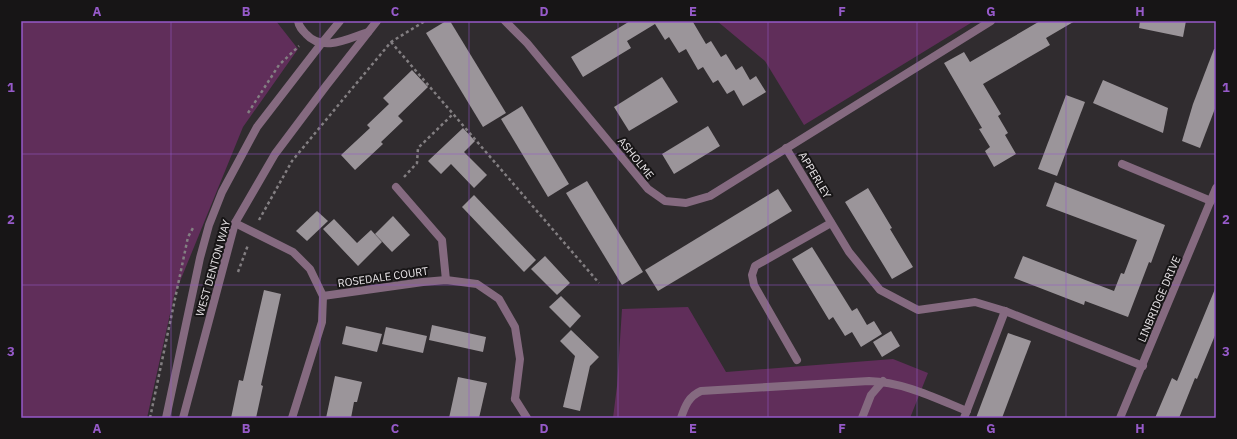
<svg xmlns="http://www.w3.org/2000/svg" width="1237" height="439" font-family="'IBM Plex Sans',sans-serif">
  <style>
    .green { fill: #602e5a }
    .building { fill: #9b959a }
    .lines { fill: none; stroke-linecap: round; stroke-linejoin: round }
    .path { stroke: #837f82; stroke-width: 2.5; stroke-dasharray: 3 3; stroke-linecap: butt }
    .service { stroke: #856a80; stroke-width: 8 }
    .minor { stroke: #856a80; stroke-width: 8 }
    .tertiary { stroke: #856a80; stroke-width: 8 }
    .grid { fill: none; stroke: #965ac9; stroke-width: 1; stroke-opacity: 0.55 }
    .labels { text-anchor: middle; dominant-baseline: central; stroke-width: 4; stroke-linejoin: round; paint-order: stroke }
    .street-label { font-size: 11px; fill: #e9e5e8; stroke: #171516 }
    .neatline { fill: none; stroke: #965ac9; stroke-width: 1.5 }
    .grid-label { font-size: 13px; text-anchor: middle; font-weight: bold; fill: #965ac9 }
  </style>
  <rect width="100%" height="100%" fill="#302c2f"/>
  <g class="green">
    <polygon points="21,21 276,21 298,49 243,127 174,296 147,418 21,418"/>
    <polygon points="717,21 974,21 804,125 765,61"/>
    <polygon points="688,307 726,372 893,359 928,373 910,418 613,418 617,386 622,309"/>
  </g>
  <g class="building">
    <polygon points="446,21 450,21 506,113 483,127 426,33"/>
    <polygon points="630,21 695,21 693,22 706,44 711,41 721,57 726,54 736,70 742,66 750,80 756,76 766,92 743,106 734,90 727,94 718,80 713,83 703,67 698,70 686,49 679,53 669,37 665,40 655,24 627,41 631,48 583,77 571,57"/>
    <polygon points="1040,21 1075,21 1046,38 1050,45 983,84 1001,114 998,116 1008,133 1005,135 1016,154 994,167 985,151 990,147 979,129 982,128 944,63 964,52 970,62"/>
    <polygon points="1140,21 1186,21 1183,37 1139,28"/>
    <polygon points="1214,49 1216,49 1216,106 1200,148 1182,141 1193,104"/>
    <polygon points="412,70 428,87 398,116 403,121 381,142 383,144 355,170 341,155 370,128 367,125 389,104 383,98"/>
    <polygon points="662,77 678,102 629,131 614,107"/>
    <polygon points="1103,80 1168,108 1163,133 1093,103"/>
    <polygon points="1066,95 1085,102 1057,176 1038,169"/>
    <polygon points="522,106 569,184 548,197 501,119"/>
    <polygon points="708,126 720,146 674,174 662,154"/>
    <polygon points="463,128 475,141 464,152 487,175 474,188 451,164 441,174 428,161"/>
    <polygon points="587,181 643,272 622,285 566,193"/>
    <polygon points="1055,182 1165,225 1151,263 1149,262 1128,317 1085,301 1084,305 1014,278 1023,256 1114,291 1121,273 1124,274 1137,240 1046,206"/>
    <polygon points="868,188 892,228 890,229 913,267 892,279 845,202"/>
    <polygon points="778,189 792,211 658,291 645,270"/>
    <polygon points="474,195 536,260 524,272 462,207"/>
    <polygon points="317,211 328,221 307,241 296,231"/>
    <polygon points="393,216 410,235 392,252 375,234"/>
    <polygon points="334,219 357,243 371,230 382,242 358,266 323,229"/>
    <polygon points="812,247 852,311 857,308 867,325 874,321 882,334 861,347 852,332 845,336 833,317 829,320 792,259"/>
    <polygon points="545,256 570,283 557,295 531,269"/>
    <polygon points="1215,289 1216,333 1197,379 1195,378 1179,418 1155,418 1172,378 1177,381"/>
    <polygon points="264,290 281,294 261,385 263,386 256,418 231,418 239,380 243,381"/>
    <polygon points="561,296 581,316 570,328 549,307"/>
    <polygon points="432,325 486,337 483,352 429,340"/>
    <polygon points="346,326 382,334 377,352 342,344"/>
    <polygon points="386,327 427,336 423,353 382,344"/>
    <polygon points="571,330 599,357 590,366 580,411 563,407 575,356 560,341"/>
    <polygon points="891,331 900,346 882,357 873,342"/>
    <polygon points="1008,333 1031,341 1002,418 976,418"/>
    <polygon points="335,376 362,382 357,402 354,402 351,418 326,418"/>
    <polygon points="458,377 487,383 479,418 449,418"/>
  </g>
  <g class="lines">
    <g class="path">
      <polyline points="391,42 599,283"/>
      <polyline points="248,113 279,65 299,46"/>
      <polyline points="404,177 417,163 418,148 453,114"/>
      <polyline points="259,220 292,161 350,91 391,42 425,21"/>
      <polyline points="238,272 248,245"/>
      <polyline points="150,418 188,237 193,228"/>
    </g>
    <g class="service">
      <path d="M298 21C299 27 302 30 306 34 323 53 349 38 368 32"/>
      <polyline points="797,360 754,285 752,275 755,266 831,223"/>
      <polyline points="515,399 527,418"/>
      <path d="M681 418C685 406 689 396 701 391L869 381C903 382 935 398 967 411"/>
      <polyline points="862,418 871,395 883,381"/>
    </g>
    <g class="minor">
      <polyline points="505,21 527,43 648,189 665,201 686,203 710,196 991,21"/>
      <polyline points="786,148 849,252 880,290 918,310 975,302 1005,311 1143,366"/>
      <polyline points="1122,164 1211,201"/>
      <polyline points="396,187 442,240 446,280"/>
      <polyline points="235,223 293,252 310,269 323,296 322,322 292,418"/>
      <polyline points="323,296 423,282 446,280 477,284 499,299 515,327 520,359 515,399"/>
      <polyline points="964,418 1005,311"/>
      <polyline points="1120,418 1216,188"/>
    </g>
    <g class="tertiary">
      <polyline points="166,418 200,258 209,225 222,192 257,127 321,44 340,21"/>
      <polyline points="183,418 235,223 275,154 326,86 377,21"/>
    </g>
  </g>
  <path class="grid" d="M171 21V418M320 21V418M469 21V418M618 21V418M768 21V418M917 21V418M1066 21V418M21 154H1216M21 285H1216"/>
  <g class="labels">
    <g class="street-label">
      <text transform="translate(636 158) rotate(51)">ASHOLME</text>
      <text transform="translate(815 175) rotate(59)">APPERLEY</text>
      <text transform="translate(213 268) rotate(-74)">WEST DENTON WAY</text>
      <text transform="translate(383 277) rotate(-8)">ROSEDALE COURT</text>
      <text transform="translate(1159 299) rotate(-67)">LINBRIDGE DRIVE</text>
    </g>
  </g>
  <rect width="1237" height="439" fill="none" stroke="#171516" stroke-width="44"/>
  <rect x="22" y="22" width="1193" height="395" class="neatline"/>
  <g class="grid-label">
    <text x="97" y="16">A</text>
    <text x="246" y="16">B</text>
    <text x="395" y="16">C</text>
    <text x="544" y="16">D</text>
    <text x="693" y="16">E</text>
    <text x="842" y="16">F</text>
    <text x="991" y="16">G</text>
    <text x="1140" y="16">H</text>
    <text x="11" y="92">1</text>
    <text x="1226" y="92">1</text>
    <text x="11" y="224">2</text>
    <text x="1226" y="224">2</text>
    <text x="11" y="356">3</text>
    <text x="1226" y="356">3</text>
    <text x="97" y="433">A</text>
    <text x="246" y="433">B</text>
    <text x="395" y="433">C</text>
    <text x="544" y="433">D</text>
    <text x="693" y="433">E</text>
    <text x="842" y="433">F</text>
    <text x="991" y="433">G</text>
    <text x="1140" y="433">H</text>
  </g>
</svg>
